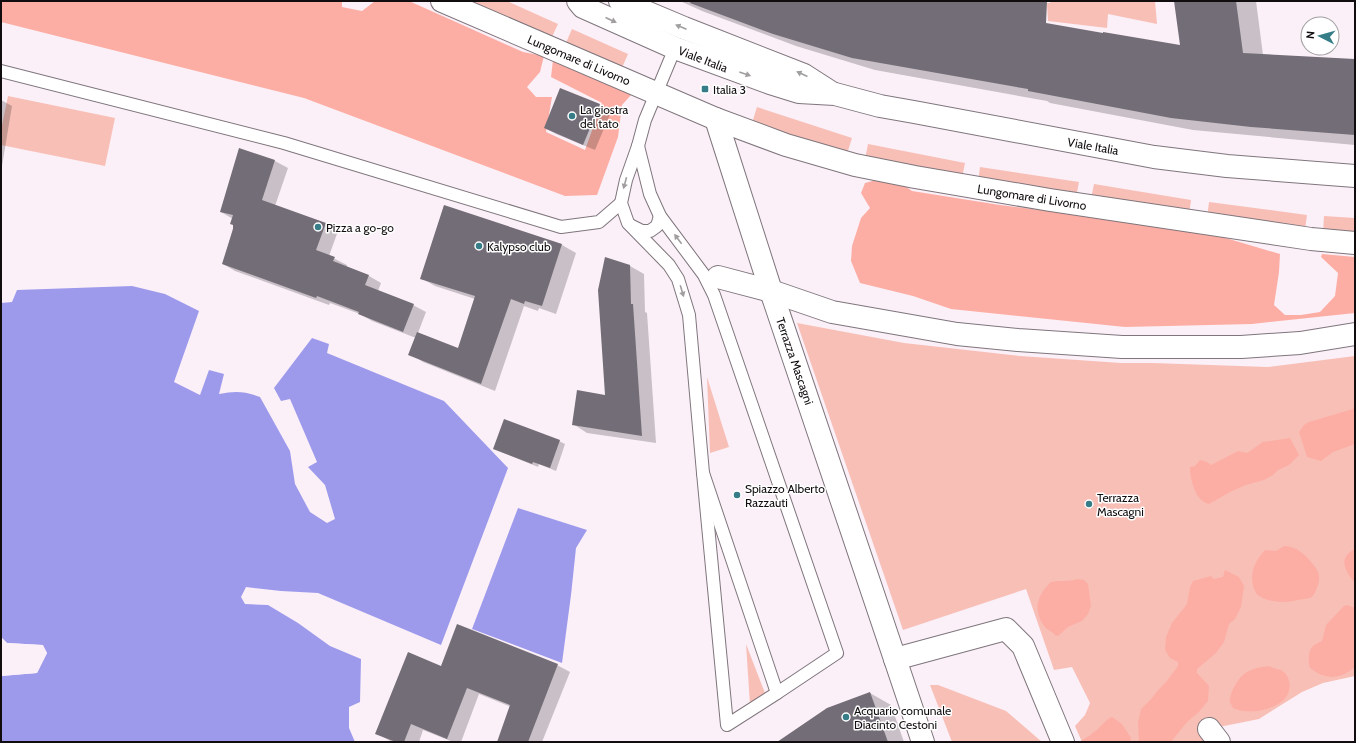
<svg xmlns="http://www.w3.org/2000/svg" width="1356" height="743" font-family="Cabin,sans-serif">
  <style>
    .green { fill: #f8bfb7 }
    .forest { fill: #fdaea4 }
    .water { fill: #9d9aec }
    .pier { fill: #fbf0f8 }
    .shadow { fill: #0003 }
    .building { fill: #736d77 }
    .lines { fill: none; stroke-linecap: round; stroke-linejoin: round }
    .lane-casing { stroke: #7f757c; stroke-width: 14 }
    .street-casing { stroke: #7f757c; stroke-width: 24 }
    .secondary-casing { stroke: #7f757c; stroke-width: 24 }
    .lane { stroke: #fff; stroke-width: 12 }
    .street { stroke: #fff; stroke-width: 22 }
    .secondary { stroke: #fff; stroke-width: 22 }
    .oneway { fill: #a09e9f }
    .poi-dot { fill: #367d87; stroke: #fff; stroke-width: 1.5 }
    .labels { text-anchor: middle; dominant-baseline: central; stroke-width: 3; stroke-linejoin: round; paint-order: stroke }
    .street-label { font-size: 12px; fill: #110d0f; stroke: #fff }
    .poi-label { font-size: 12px; fill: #110d0f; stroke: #fff; text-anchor: start }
  </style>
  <rect width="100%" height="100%" fill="#fbf0f8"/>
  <g class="green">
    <polygon points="464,1 507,1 558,24 551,39"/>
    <polygon points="1051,1 1155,1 1157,24 1108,14 1107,28 1048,21 1047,3 1050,3"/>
    <polygon points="572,29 628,54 621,70 565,45"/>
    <polygon points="8,96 115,118 105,166 1,145 1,130"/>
    <polygon points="757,107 852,138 847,154 752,123"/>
    <polygon points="868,144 965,163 962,178 865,159"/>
    <polygon points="980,167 1079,182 1076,198 978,182"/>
    <polygon points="1094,184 1191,200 1189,215 1091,199"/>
    <polygon points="1209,202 1307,215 1305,230 1207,218"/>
    <polygon points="1324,216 1355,218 1355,234 1323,233"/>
    <polygon points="797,323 904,343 1020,356 1121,363 1153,363 1268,367 1355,356 1355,676 1323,683 1302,692 1259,719 1209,729 1203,742 1082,742 1075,726 1085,715 1090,703 1072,667 1054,670 1026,589 903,630"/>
    <polygon points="707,377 729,447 710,453"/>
    <polygon points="746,644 765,693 750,705"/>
    <polygon points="930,685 938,685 946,688 1006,711 1042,742 952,742"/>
  </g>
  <g class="forest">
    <polygon points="1,1 342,1 342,7 362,11 375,1 409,1 523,52 544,56 540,72 527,87 536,97 552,97 546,132 585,150 602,103 551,77 553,60 632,94 622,105 618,137 597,195 565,196 304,98 1,22"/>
    <polygon points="891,176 912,191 1000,205 1199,230 1280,254 1279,272 1274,305 1285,315 1301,315 1320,312 1335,296 1338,273 1321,257 1322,254 1355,257 1355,313 1252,324 1125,327 951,309 913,296 860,283 851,261 852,246 861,218 870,208 861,193 865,183"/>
    <polygon points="1355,404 1355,444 1333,452 1321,461 1307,457 1299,432 1304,425 1309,422 1353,409"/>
    <path d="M1290 438 1299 455 1289 465 1278 470 1273 475 1264 480 1246 485 1232 491 1209 504C1195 501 1190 479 1190 467L1195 466 1200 460 1207 462 1211 465 1238 451 1247 453 1263 442Z"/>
    <path d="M1284 546C1296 546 1305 554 1312 563 1318 570 1321 576 1318 585 1316 590 1315 595 1310 598 1307 599 1302 599 1298 600 1286 603 1270 603 1259 596 1256 594 1254 590 1253 586 1250 570 1255 562 1265 550L1276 551Z"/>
    <path d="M1355 549V583C1345 571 1337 558 1355 549Z"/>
    <polygon points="1225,570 1239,577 1244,586 1241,607 1235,619 1229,624 1224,642 1216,653 1197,669 1197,673 1209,686 1208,701 1198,713 1187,722 1171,742 1139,742 1138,723 1141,709 1152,698 1159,689 1166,682 1178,666 1178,662 1170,658 1165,650 1166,637 1172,623 1187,604 1190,587 1193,581 1211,576 1214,579 1223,577"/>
    <path d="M1077 579 1084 580 1088 584 1091 606 1088 614 1082 621 1068 627 1058 636 1055 635C1052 631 1048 631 1045 627 1032 611 1037 595 1051 582 1060 580 1069 582 1077 579Z"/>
    <path d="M1347 605 1355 608V667C1340 680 1325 680 1310 668 1308 662 1308 650 1313 646 1316 644 1319 642 1322 641L1326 625 1344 606Z"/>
    <path d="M1269 666C1273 668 1277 669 1281 670 1293 677 1292 695 1281 702 1269 711 1247 715 1233 708 1232 706 1231 704 1230 702 1229 693 1239 676 1247 672 1254 668 1261 667 1269 666Z"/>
    <path d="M1112 717 1122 724 1131 738 1130 742H1080C1085 738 1090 736 1094 732 1102 727 1103 721 1112 717Z"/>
  </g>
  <g class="water">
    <path d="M132 286 165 294 199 311 174 382 200 395 209 370 224 374 219 394C235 391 244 391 260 397L290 451 295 484 310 512 327 523 335 519 325 485 308 467 317 462 290 399 281 401 274 388 312 338 329 344 327 353 444 401 508 468 441 645 318 593 281 591 246 587 241 597 245 604 268 605 298 623 330 646 361 659 360 702 349 707V728L355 742H1V676L37 673 47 653 42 645 7 643 1 637V303L12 302 17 290Z"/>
    <polygon points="518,508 587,530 576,548 571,595 562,663 472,629"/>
  </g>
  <polygon class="pier" points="1,637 7,643 43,645 47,653 37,673 1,676 1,674 36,671 45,653 41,647 7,645 1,640"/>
  <g class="shadow">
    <polygon points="680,1 920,1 1030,25 1181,46 1175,1 1256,1 1263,55 1355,60 1355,145 1193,130 1050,103 1047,101 875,70 796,46 702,11"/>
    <polygon points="561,89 600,105 611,112 595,150 556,134 545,128"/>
    <polygon points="1,100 12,106 1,172"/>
    <polygon points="240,149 275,161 288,168 275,206 325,223 338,231 329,256 347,265 347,267 369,276 381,283 378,291 413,305 426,312 418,333 458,349 475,299 435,286 421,278 444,206 562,245 576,253 556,314 539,308 538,311 524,306 495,391 423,362 410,354 416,338 372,321 360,314 330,303 329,305 235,271 223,264 234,225 233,219 221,212"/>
    <polygon points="630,266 644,274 645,312 647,313 656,443 587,433 573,424 606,397"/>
    <polygon points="559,441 565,444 556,471 539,464 538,467 494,449"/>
    <polygon points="557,665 570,672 542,742 498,742 511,707 479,694 461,742 453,742 423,730 419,742 392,742 376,733 441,667"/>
    <polygon points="870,693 891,705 904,742 785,742"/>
  </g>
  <g class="building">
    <polygon points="691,1 1047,1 1046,23 1103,33 1103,32 1180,45 1174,1 1236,1 1243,53 1355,59 1355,135 1251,127 1171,118 1028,91 1028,89 852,58 773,34 690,3"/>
    <polygon points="560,88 600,104 583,145 544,128"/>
    <polygon points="239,148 275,160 262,200 326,223 316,250 335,257 333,261 369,275 365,285 414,304 403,332 358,314 359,312 317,296 316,298 222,264 233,229 233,225 230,224 233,215 220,212"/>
    <polygon points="444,205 562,244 542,306 525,301 524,304 511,299 481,384 408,355 417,332 458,348 475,296 420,279"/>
    <polygon points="605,257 630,265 631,304 633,304 642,436 572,425 577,390 605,395 598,290"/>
    <polygon points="504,419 560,440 550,468 533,462 532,464 493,449"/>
    <polygon points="457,624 558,664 528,742 497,742 510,705 467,688 447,739 411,724 404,742 396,742 375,734 408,652 441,666"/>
    <polygon points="870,692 888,742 777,742 827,708"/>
  </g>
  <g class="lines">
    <defs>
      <g id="lane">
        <polyline points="675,48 645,120 638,146 626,180 621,203 628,223 669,265 678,279 689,315 703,473 727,725 777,693"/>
        <polyline points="1,71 284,143 561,227 599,222 621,203"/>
        <polyline points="638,146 650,194 660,216 704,275 714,295 837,653 777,693 703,473"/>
        <polyline points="632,226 642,231 650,231 657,226 660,216"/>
      </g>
      <g id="street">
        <polyline points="442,1 716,119 786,145 855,165 915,177 1050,200 1311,239 1355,243"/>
        <polyline points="716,119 771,291 923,742"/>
        <polyline points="718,277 771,291 832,312 957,334 1018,340 1122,347 1241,347 1300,343 1355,334"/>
        <polyline points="895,659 1006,629 1023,646 1063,742"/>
        <polyline points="1209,729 1219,742"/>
      </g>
      <g id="secondary">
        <polyline points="578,1 583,7 675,48 770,83 799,92 835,94 880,106 914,112 1154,157 1227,166 1355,176"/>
        <polyline points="620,1 684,28 804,75 832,93"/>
      </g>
    </defs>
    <use href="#lane" class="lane-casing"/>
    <use href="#street" class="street-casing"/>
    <use href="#secondary" class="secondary-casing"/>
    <use href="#lane" class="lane"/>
    <use href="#street" class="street"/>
    <use href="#secondary" class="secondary"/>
  </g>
  <defs><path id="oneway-solid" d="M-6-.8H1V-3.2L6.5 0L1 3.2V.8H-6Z"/></defs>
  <g class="oneway">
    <use href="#oneway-solid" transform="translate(611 20) rotate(24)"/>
    <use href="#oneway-solid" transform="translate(681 27) rotate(-157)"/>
    <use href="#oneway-solid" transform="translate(745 74) rotate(19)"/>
    <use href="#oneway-solid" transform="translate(802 74) rotate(-155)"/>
    <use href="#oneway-solid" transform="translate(625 183) rotate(105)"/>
    <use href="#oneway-solid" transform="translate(678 239) rotate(-127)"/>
    <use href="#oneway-solid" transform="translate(682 291) rotate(73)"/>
  </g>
  <g class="poi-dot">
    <rect x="701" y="85" width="8" height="8" rx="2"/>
    <circle cx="572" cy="116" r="4"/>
    <circle cx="318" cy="227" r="4"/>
    <circle cx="479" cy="246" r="4"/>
    <circle cx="737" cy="495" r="4"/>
    <circle cx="1089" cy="504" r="4"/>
    <circle cx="846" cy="717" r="4"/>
  </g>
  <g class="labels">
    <g class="street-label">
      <text transform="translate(703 59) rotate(21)">Viale Italia</text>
      <text transform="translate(579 60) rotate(23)">Lungomare di Livorno</text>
      <text transform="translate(1093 146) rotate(10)">Viale Italia</text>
      <text transform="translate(1032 197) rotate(9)">Lungomare di Livorno</text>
      <text transform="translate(795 361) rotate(71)">Terrazza Mascagni</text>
    </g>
    <g class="poi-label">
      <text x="713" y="89">Italia 3</text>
      <text x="580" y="109">La giostra<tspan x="580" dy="14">del tato</tspan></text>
      <text x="326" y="227">Pizza a go-go</text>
      <text x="487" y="246">Kalypso club</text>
      <text x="745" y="488">Spiazzo Alberto<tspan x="745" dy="14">Razzauti</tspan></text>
      <text x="1097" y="497">Terrazza<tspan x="1097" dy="14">Mascagni</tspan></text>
      <text x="854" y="710">Acquario comunale<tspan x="854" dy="14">Diacinto Cestoni</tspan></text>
    </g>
  </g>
  <rect width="1356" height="743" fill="none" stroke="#110d0f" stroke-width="4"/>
  <g transform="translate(1320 36) rotate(276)"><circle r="19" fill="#ffffff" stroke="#a09e9f"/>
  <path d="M0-3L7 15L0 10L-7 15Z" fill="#367d87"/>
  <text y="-6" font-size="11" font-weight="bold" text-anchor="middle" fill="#110d0f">N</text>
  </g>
</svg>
